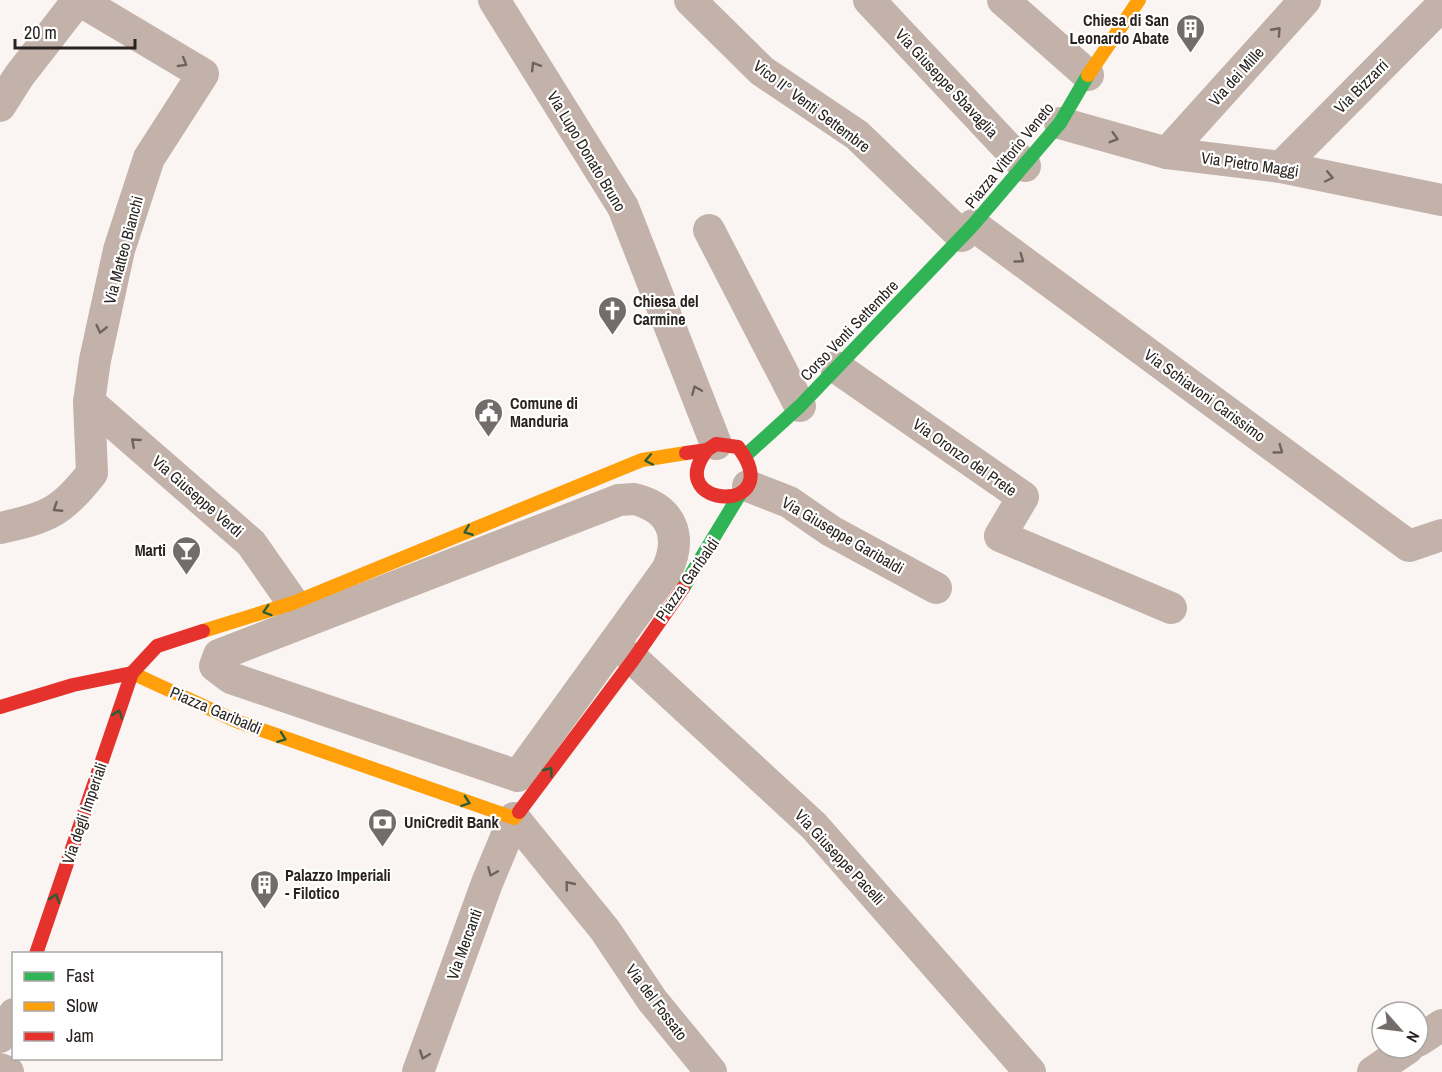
<svg xmlns="http://www.w3.org/2000/svg" width="1442" height="1072" font-family="'Archivo Narrow',sans-serif">
  <style>
    .lines { fill: none; stroke-linecap: round; stroke-linejoin: round }
    .street { stroke: #c3b2a9; stroke-width: 32 }
    .fast { stroke: #30b455; stroke-width: 14 }
    .slow { stroke: #ff9f0a; stroke-width: 14 }
    .jam { stroke: #e5322d; stroke-width: 14 }
    .oneway { stroke: #6e645e }
    .oneway2 { stroke: #2c5e36 }
    .labels { text-anchor: middle; dominant-baseline: central; stroke-width: 4.5; stroke-linejoin: round; paint-order: stroke }
    .poi-label { font-size: 16px; font-weight: bold; fill: #292421; stroke: #fff; text-anchor: start }
    .street-label { font-size: 16px; fill: #292421; stroke: #fff }
  </style>
  <rect width="100%" height="100%" fill="#faf5f3"/>
  <g class="lines">
    <g class="street">
      <polyline points="494,0 623,207 716,444"/>
      <polyline points="690,0 762,71 857,135 962,236"/>
      <polyline points="869,0 1025,166"/>
      <polyline points="1003,0 1088,75"/>
      <polyline points="0,106 19,76 78,0"/>
      <polyline points="1060,123 1167,153 1281,167 1442,200"/>
      <polyline points="1167,153 1305,0"/>
      <polyline points="1281,167 1442,5"/>
      <polyline points="973,225 1409,546 1442,535"/>
      <polyline points="709,230 800,406"/>
      <polyline points="836,367 1023,497 1000,536 1171,608"/>
      <polyline points="89,402 251,543 293,603"/>
      <polyline points="748,486 789,502 831,531 936,588"/>
      <path d="M634 499C671 508 683 535 667 570L518 776 231 678 215 666 219 655 619 500Z"/>
      <path d="M0 528C47 518 62 512 92 473L89 402 95 360 119 250 149 158 203 74 79 0"/>
      <polyline points="632,658 814,826 1030,1072"/>
      <polyline points="0,1037 14,1014"/>
      <polyline points="1418,1041 1442,1025"/>
      <polyline points="0,1069 8,1072"/>
      <polyline points="418,1072 487,883 514,818 605,930 652,1000 711,1072"/>
      <polyline points="1373,1072 1408,1048"/>
    </g>
    <g class="fast">
      <polyline points="746,455 800,406 973,225 1060,123 1088,75"/>
      <polyline points="683,588 740,494"/>
    </g>
    <g class="slow">
      <polyline points="1088,75 1139,0"/>
      <polyline points="203,631 293,603 642,460 686,453"/>
      <polyline points="132,673 236,721 514,818 519,812"/>
    </g>
    <g class="jam">
      <path d="M686 453 707 450 716 444 738 447C790 515 661 510 707 450"/>
      <polyline points="0,707 73,685 132,673"/>
      <polyline points="519,812 633,660 683,588"/>
      <polyline points="36,954 132,673 157,646 203,631"/>
    </g>
  </g>
  <defs><path id="oneway-chevron" d="M-2-3.5L2.5 0L-2 3.5" fill="none" stroke-width="1.6" stroke-linecap="round" stroke-linejoin="round" transform="scale(1.5)"/></defs>
  <g class="oneway">
    <use href="#oneway-chevron" transform="translate(1277 31) rotate(-48)"/>
    <use href="#oneway-chevron" transform="translate(183 63) rotate(31)"/>
    <use href="#oneway-chevron" transform="translate(535 66) rotate(-122)"/>
    <use href="#oneway-chevron" transform="translate(1114 138) rotate(16)"/>
    <use href="#oneway-chevron" transform="translate(1329 177) rotate(12)"/>
    <use href="#oneway-chevron" transform="translate(1020 259) rotate(36)"/>
    <use href="#oneway-chevron" transform="translate(101 329) rotate(103)"/>
    <use href="#oneway-chevron" transform="translate(696 390) rotate(-112)"/>
    <use href="#oneway-chevron" transform="translate(135 442) rotate(-139)"/>
    <use href="#oneway-chevron" transform="translate(1279 450) rotate(36)"/>
    <use href="#oneway-chevron" transform="translate(57 508) rotate(147)"/>
    <use href="#oneway-chevron" transform="translate(492 872) rotate(113)"/>
    <use href="#oneway-chevron" transform="translate(569 885) rotate(-129)"/>
    <use href="#oneway-chevron" transform="translate(424 1055) rotate(110)"/>
  </g>
  <g class="oneway2">
    <use href="#oneway-chevron" transform="translate(649 460) rotate(169)"/>
    <use href="#oneway-chevron" transform="translate(468 531) rotate(158)"/>
    <use href="#oneway-chevron" transform="translate(267 611) rotate(162)"/>
    <use href="#oneway-chevron" transform="translate(118 714) rotate(-71)"/>
    <use href="#oneway-chevron" transform="translate(282 738) rotate(20)"/>
    <use href="#oneway-chevron" transform="translate(549 771) rotate(-53)"/>
    <use href="#oneway-chevron" transform="translate(466 802) rotate(19)"/>
    <use href="#oneway-chevron" transform="translate(55 898) rotate(-71)"/>
  </g>
  <defs>
    <symbol id="building-pin" viewBox="-11 -11 22 30"><path d="M0 17L-7.5 6A9.5 9.5 0 1 1 7.5 6Z" fill="#726d6a" stroke="#fff"/><path d="M-4-6H4V6H1V3H-1V6H-4ZM-2.5-4.3h1.7v1.8h-1.7ZM.8-4.3h1.7v1.8H.8ZM-2.5-1h1.7V.8h-1.7ZM.8-1h1.7V.8H.8Z" fill="#fff"/></symbol>
    <symbol id="church-pin" viewBox="-11 -11 22 30"><path d="M0 17L-7.5 6A9.5 9.5 0 1 1 7.5 6Z" fill="#726d6a" stroke="#fff"/><path d="M-1.2-6h2.4v3.5h3.3v2.4h-3.3V6h-2.4V-.1h-3.3v-2.4h3.3Z" fill="#fff"/></symbol>
    <symbol id="civic-pin" viewBox="-11 -11 22 30"><path d="M0 17L-7.5 6A9.5 9.5 0 1 1 7.5 6Z" fill="#726d6a" stroke="#fff"/><path d="M-.6-6.5H3V-4.5H.6V-3L4-1V1h2V6H-6V1h2V-1L-.6-3ZM-1.2 2.5V6h2.4V2.5Z" fill="#fff"/></symbol>
    <symbol id="bar-pin" viewBox="-11 -11 22 30"><path d="M0 17L-7.5 6A9.5 9.5 0 1 1 7.5 6Z" fill="#726d6a" stroke="#fff"/><path d="M-6-5H6L.8 .8V4.5H3.5V6h-7V4.5H-.8V.8Z" fill="#fff"/></symbol>
    <symbol id="bank-pin" viewBox="-11 -11 22 30"><path d="M0 17L-7.5 6A9.5 9.5 0 1 1 7.5 6Z" fill="#726d6a" stroke="#fff"/><path d="M-6-4H6V4H-6ZM0-2.3a2.3 2.3 0 1 0 0 4.6a2.3 2.3 0 1 0 0-4.6Z" fill="#fff"/></symbol>
  </defs>
  <g fill-rule="evenodd">
    <use href="#building-pin" x="1174" y="12" width="33" height="45"/>
    <use href="#church-pin" x="596" y="294" width="33" height="45"/>
    <use href="#civic-pin" x="472" y="396" width="33" height="45"/>
    <use href="#bar-pin" x="170" y="534" width="33" height="45"/>
    <use href="#bank-pin" x="366" y="806" width="33" height="45"/>
    <use href="#building-pin" x="248" y="868" width="33" height="45"/>
  </g>
  <g class="labels">
    <g class="poi-label">
      <text x="1169" y="20" text-anchor="end">Chiesa di San<tspan x="1169" dy="18">Leonardo Abate</tspan></text>
      <text x="633" y="301">Chiesa del<tspan x="633" dy="18">Carmine</tspan></text>
      <text x="510" y="403">Comune di<tspan x="510" dy="18">Manduria</tspan></text>
      <text x="166" y="550" text-anchor="end">Marti</text>
      <text x="404" y="822">UniCredit Bank</text>
      <text x="285" y="875">Palazzo Imperiali<tspan x="285" dy="18">- Filotico</tspan></text>
    </g>
    <g class="street-label">
      <text transform="translate(1236 76) rotate(-48)">Via dei Mille</text>
      <text transform="translate(947 83) rotate(47)">Via Giuseppe Sbavaglia</text>
      <text transform="translate(1361 86) rotate(-45)">Via Bizzarri</text>
      <text transform="translate(812 106) rotate(37)">Vico II° Venti Settembre</text>
      <text transform="translate(587 151) rotate(59)">Via Lupo Donato Bruno</text>
      <text transform="translate(1009 155) rotate(-51)">Piazza Vittorio Veneto</text>
      <text transform="translate(1250 164) rotate(8)">Via Pietro Maggi</text>
      <text transform="translate(123 250) rotate(-75)">Via Matteo Bianchi</text>
      <text transform="translate(849 330) rotate(-46)">Corso Venti Settembre</text>
      <text transform="translate(1205 395) rotate(36)">Via Schiavoni Carissimo</text>
      <text transform="translate(965 457) rotate(35)">Via Oronzo del Prete</text>
      <text transform="translate(198 496) rotate(41)">Via Giuseppe Verdi</text>
      <text transform="translate(843 535) rotate(30)">Via Giuseppe Garibaldi</text>
      <text transform="translate(687 579) rotate(-55)">Piazza Garibaldi</text>
      <text transform="translate(216 710) rotate(23)">Piazza Garibaldi</text>
      <text transform="translate(84 813) rotate(-71)">Via degli Imperiali</text>
      <text transform="translate(840 857) rotate(47)">Via Giuseppe Pacelli</text>
      <text transform="translate(464 944) rotate(-70)">Via Mercanti</text>
      <text transform="translate(657 1002) rotate(53)">Via del Fossato</text>
    </g>
  </g>
  <rect x="12" y="952" width="210" height="108" fill="#ffffff" stroke="#a9a7a6" stroke-width="1.5"/>
  <rect x="24" y="972" width="30" height="9" fill="#30b455" stroke="#a9a7a6" stroke-width="1.5"/>
  <text x="66" y="982" font-size="18" fill="#292421">Fast</text>
  <rect x="24" y="1002" width="30" height="9" fill="#ff9f0a" stroke="#a9a7a6" stroke-width="1.5"/>
  <text x="66" y="1012" font-size="18" fill="#292421">Slow</text>
  <rect x="24" y="1032" width="30" height="9" fill="#e5322d" stroke="#a9a7a6" stroke-width="1.5"/>
  <text x="66" y="1042" font-size="18" fill="#292421">Jam</text>
  <g transform="translate(1400 1030) rotate(118)"><circle r="28" fill="#ffffff" stroke="#a9a7a6" stroke-width="1.5"/>
  <path d="M0-4.5L10 22L0 15L-10 22Z" fill="#726d6a"/>
  <text y="-9" font-size="16" font-weight="bold" text-anchor="middle" fill="#292421">N</text>
  </g>
  <path d="M15 39v9h120v-9" fill="none" stroke="#292421" stroke-width="3"/>
  <text x="24" y="39" font-size="18" fill="#292421" stroke="#ffffff" stroke-width="4.5" paint-order="stroke">20 m</text>
</svg>
